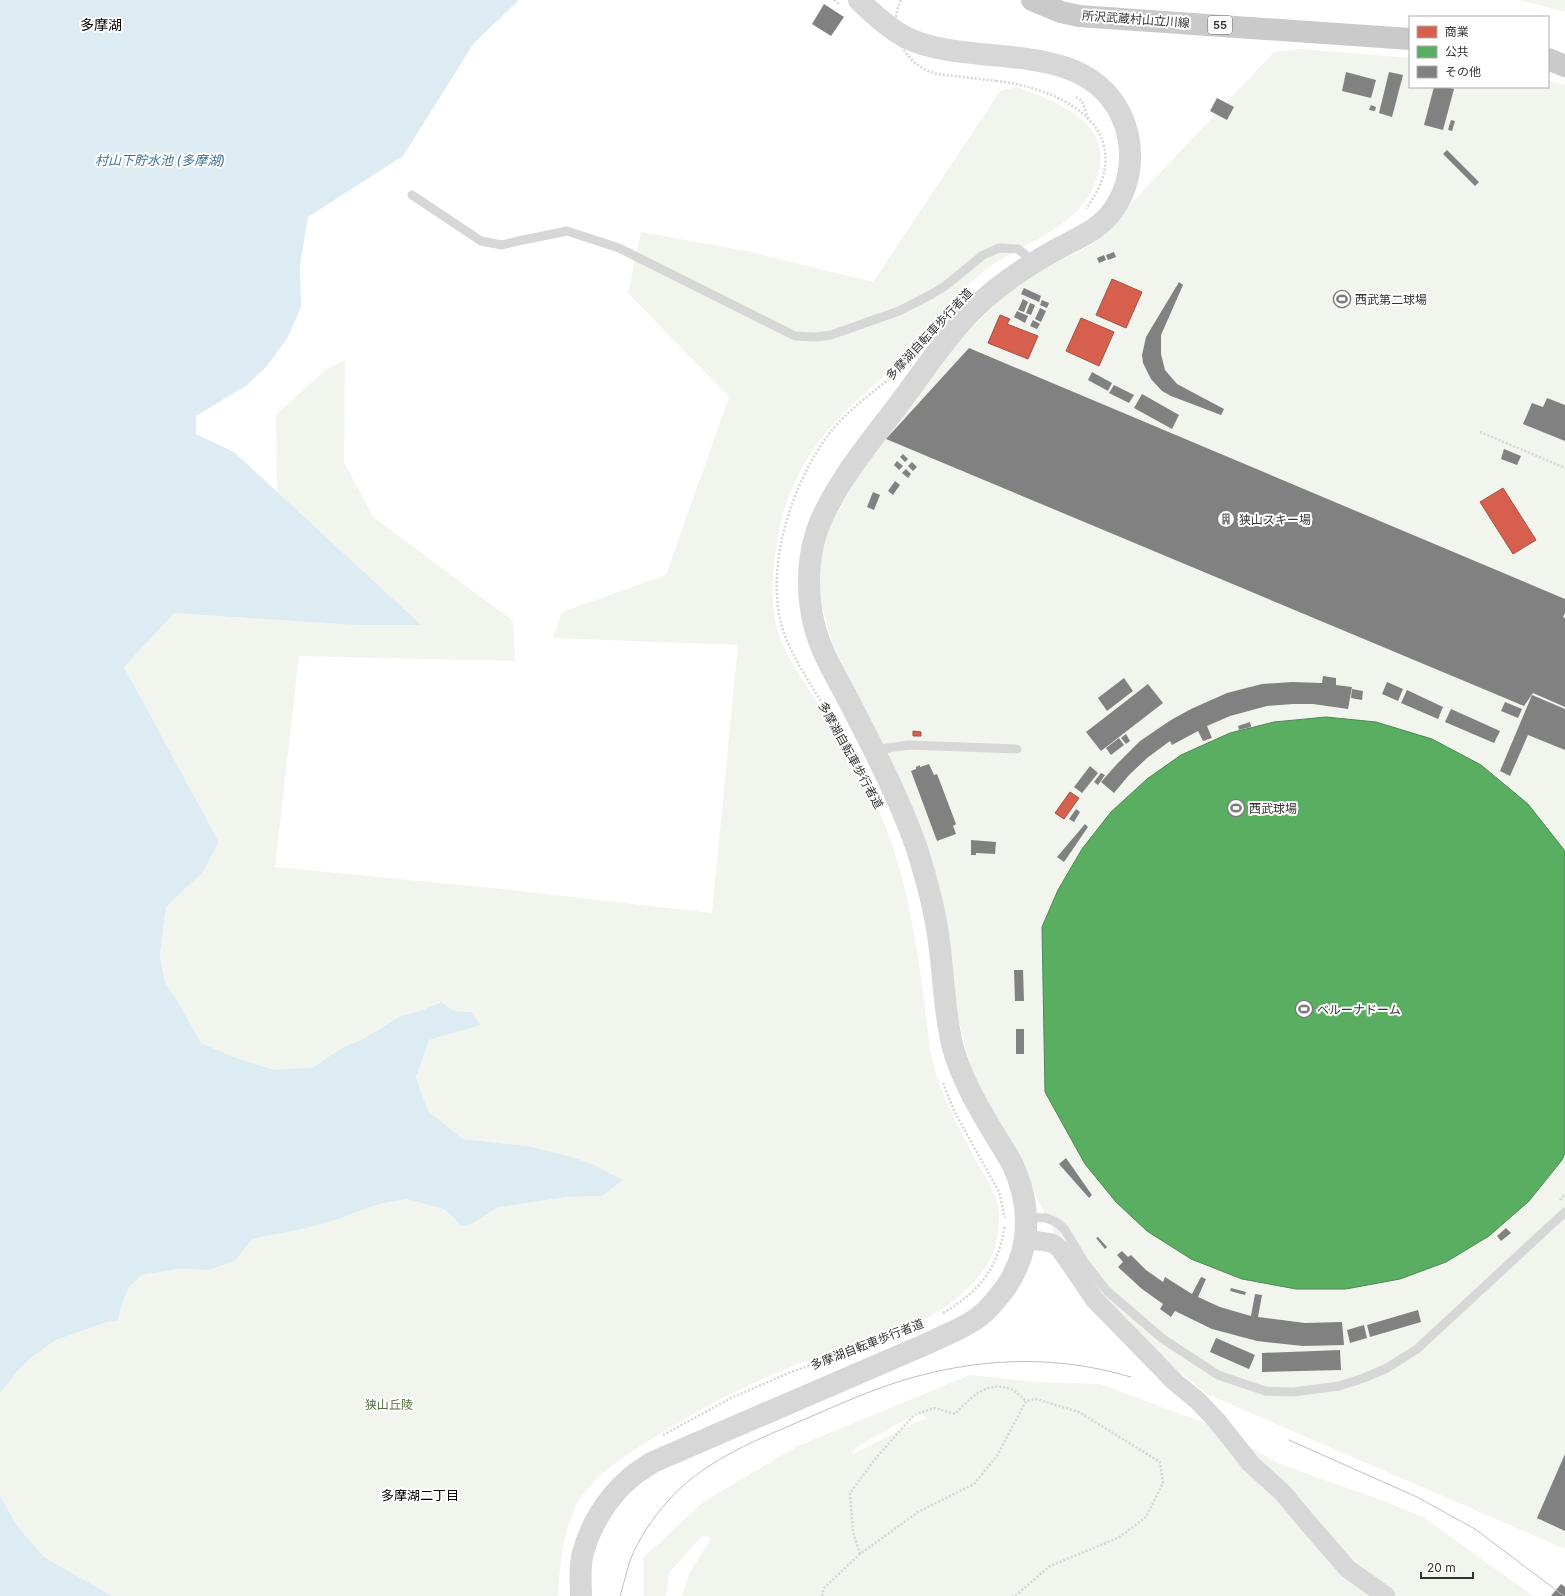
<svg xmlns="http://www.w3.org/2000/svg" width="1565" height="1596" font-family="Inter,'Noto Sans JP',sans-serif">
  <style>
    .green { fill: #f1f5ed; fill-rule: evenodd }
    .water { fill: #ddebf3 }
    .shops { fill: #d6604d; stroke: #a55245 }
    .public { fill: #5aae61; stroke: #4e8953 }
    .building { fill: #818181 }
    .lines { fill: none; stroke-linecap: round; stroke-linejoin: round }
    .path { stroke: #d6d6d6; stroke-width: 2.5; stroke-dasharray: 2 2; stroke-linecap: butt }
    .service { stroke: #d7d7d7; stroke-width: 9 }
    .minor { stroke: #d7d7d7; stroke-width: 19 }
    .tertiary { stroke: #d7d7d7; stroke-width: 22 }
    .primary { stroke: #cacaca; stroke-width: 22 }
    .tram { stroke: #bebebe; stroke-width: 1 }
    .path-bridge { stroke: #d6d6d6; stroke-width: 2.5; stroke-dasharray: 2 2; stroke-linecap: butt }
    .labels { text-anchor: middle; dominant-baseline: central; stroke-width: 4; stroke-linejoin: round; paint-order: stroke }
    .shield { fill: #fff; stroke: #707070; stroke-width: 1 }
    .shield-label { font-size: 11px; font-weight: bold; fill: #333 }
    .street-label { font-size: 12px; fill: #333; stroke: #fff }
    .poi-label { font-size: 12px; fill: #333; stroke: #fff; text-anchor: start }
    .park-label { font-size: 12px; fill: #56703f; stroke: #fff }
    .water-label { font-size: 13px; font-style: italic; fill: #3f7597; stroke: #fff }
    .neighbourhood-label { font-size: 13px; fill: #000; stroke: #fff }
    .quarter-label { font-size: 14px; fill: #000; stroke: #fff }
  </style>
  <rect width="100%" height="100%" fill="#fff"/>
  <g class="green">
    <polygon points="1519,0 1565,0 1565,12"/>
    <polygon points="1301,49 1410,58 1410,87 1548,87 1548,80 1565,85 1565,1549 1205,1393 1137,1336 1057,1238 1021,1167 975,1085 955,1005 892,772 832,643 817,588 824,536 866,462 940,361 1003,296 1048,267 1093,244 1274,52"/>
    <path d="M1017 87C1064 104 1122 127 1093 188 1074 229 1025 242 991 266 956 291 930 327 902 360 891 372 877 382 865 393 824 428 792 472 780 525 774 555 769 595 776 625 784 657 806 684 824 712 850 753 877 798 892 845 908 892 916 942 923 991 927 1021 928 1051 938 1080 948 1108 962 1134 976 1161 984 1175 995 1190 998 1206 1001 1221 998 1240 992 1255 987 1267 978 1278 969 1287 925 1333 856 1343 798 1364 745 1385 695 1411 647 1442 619 1460 591 1477 575 1508 562 1536 560 1566 558 1596H112L44 1557 18 1527 0 1496V1393L16 1373 32 1357 56 1340 107 1322 118 1321 121 1306 129 1287 142 1275 177 1269 208 1270 235 1261 252 1239 308 1228 338 1219 379 1204 407 1199 444 1209 462 1226 473 1223 499 1207 567 1197 602 1196 622 1180 592 1164 527 1146 463 1139 428 1111 416 1077 429 1040 481 1025 471 1012 454 1011 440 1002 417 1012 401 1016 361 1040 342 1048 312 1068 274 1071 239 1059 201 1043 178 1002 165 982 160 956 166 907 203 872 219 842 124 667 173 613 355 625H420L277 492 276 415 325 370 345 360 344 462 373 517 513 621 515 661 299 656 275 867 502 889 712 913 738 645 553 638 562 612 666 575 729 397 628 293 641 232 746 251 873 282 1000 91Z"/>
    <path d="M970 1375 1035 1382 1100 1384 1213 1426 1280 1464 1381 1500 1423 1517 1533 1596H682L689 1574 711 1538 702 1536 669 1573 666 1596H643V1558L703 1502 798 1446ZM917 1413 927 1418 914 1423 851 1455 857 1447Z"/>
  </g>
  <g class="water">
    <polygon points="0,0 519,0 474,43 403,156 308,217 300,265 301,307 287,339 266,367 247,385 196,416 196,434 234,452 421,625 355,625 174,613 124,667 219,842 203,872 166,907 160,956 165,982 178,1002 201,1043 239,1059 274,1070 312,1068 342,1048 361,1040 401,1016 417,1012 441,1002 454,1011 471,1012 481,1025 429,1040 416,1077 428,1111 463,1139 527,1146 568,1156 592,1164 623,1180 602,1196 567,1197 499,1207 473,1223 462,1226 444,1209 407,1199 379,1204 338,1219 308,1228 252,1239 235,1261 208,1270 177,1269 142,1275 129,1287 121,1306 118,1321 107,1322 56,1340 32,1357 16,1373 0,1393"/>
    <polygon points="0,1496 18,1527 44,1557 112,1596 0,1596"/>
  </g>
  <g class="shops">
    <polygon points="1112,279 1142,292 1126,328 1096,315"/>
    <polygon points="1000,315 1010,319 1007,324 1038,336 1028,359 988,343"/>
    <polygon points="1081,318 1114,332 1099,366 1066,351"/>
    <polygon points="1503,488 1536,540 1513,554 1480,502"/>
    <polygon points="913,731 921,732 921,736 913,736"/>
    <polygon points="1070,792 1079,798 1064,819 1055,813"/>
  </g>
  <polygon class="public" points="1326,717 1376,722 1432,739 1481,765 1528,804 1565,851 1565,1153 1562,1160 1529,1201 1489,1236 1446,1262 1400,1279 1346,1289 1296,1289 1242,1279 1191,1259 1147,1231 1116,1202 1085,1164 1045,1092 1042,927 1058,890 1082,849 1111,812 1147,779 1181,755 1230,733 1274,722"/>
  <g class="building">
    <polygon points="824,4 844,17 831,36 812,24"/>
    <polygon points="1346,72 1376,80 1371,98 1342,91"/>
    <polygon points="1389,72 1403,75 1392,117 1379,113"/>
    <polygon points="1434,87 1446,87 1454,89 1443,130 1424,125"/>
    <polygon points="1217,98 1234,107 1227,120 1210,111"/>
    <polygon points="1371,105 1376,107 1375,111 1369,110"/>
    <polygon points="1451,120 1455,121 1452,131 1448,130"/>
    <polygon points="1447,150 1479,182 1475,186 1443,154"/>
    <polygon points="1114,252 1116,257 1108,260 1106,255"/>
    <polygon points="1104,255 1106,260 1099,263 1097,258"/>
    <polygon points="1179,282 1183,285 1161,335 1161,354 1165,370 1177,384 1224,409 1221,415 1171,396 1162,391 1151,379 1143,363 1142,355 1146,337"/>
    <polygon points="1024,288 1041,296 1039,302 1021,294"/>
    <polygon points="1023,299 1028,302 1024,312 1018,310"/>
    <polygon points="1042,300 1049,303 1047,308 1040,305"/>
    <polygon points="1030,303 1035,305 1031,315 1026,313"/>
    <polygon points="1040,308 1046,311 1041,322 1035,319"/>
    <polygon points="1017,311 1028,316 1025,323 1014,317"/>
    <polygon points="1033,320 1040,324 1037,329 1030,326"/>
    <polygon points="969,348 1565,599 1565,613 1563,617 1565,618 1565,707 1533,693 1524,706 886,439"/>
    <polygon points="1092,372 1112,383 1108,391 1088,380"/>
    <polygon points="1114,385 1134,395 1129,403 1109,393"/>
    <polygon points="1142,394 1179,415 1172,429 1134,408"/>
    <polygon points="1547,398 1565,405 1565,441 1523,424 1532,403 1543,407"/>
    <polygon points="1504,449 1521,456 1517,465 1501,459"/>
    <polygon points="903,454 908,459 905,462 900,457"/>
    <polygon points="897,461 903,466 899,470 894,465"/>
    <polygon points="912,462 917,467 913,471 908,466"/>
    <polygon points="906,469 911,474 908,478 902,473"/>
    <polygon points="895,481 900,485 893,495 888,491"/>
    <polygon points="873,492 880,495 874,510 867,507"/>
    <polygon points="1323,676 1336,678 1336,685 1352,687 1348,709 1313,704 1293,704 1267,706 1230,716 1207,726 1212,738 1203,741 1198,731 1172,745 1170,741 1147,758 1129,775 1114,793 1101,782 1117,764 1140,741 1171,720 1191,709 1227,693 1262,684 1292,682 1322,683"/>
    <polygon points="1124,678 1133,691 1107,711 1098,698"/>
    <polygon points="1387,682 1403,689 1398,701 1382,694"/>
    <polygon points="1148,684 1163,703 1101,751 1086,732"/>
    <polygon points="1352,689 1363,691 1362,700 1351,698"/>
    <polygon points="1407,690 1443,707 1438,719 1401,703"/>
    <polygon points="1532,695 1565,709 1565,750 1528,735 1510,776 1500,771"/>
    <polygon points="1505,702 1522,709 1518,718 1501,711"/>
    <polygon points="1451,709 1500,731 1494,743 1445,722"/>
    <polygon points="1250,722 1251,727 1239,730 1238,726"/>
    <polygon points="1126,734 1130,741 1126,744 1121,738"/>
    <polygon points="1119,738 1124,745 1111,755 1106,748"/>
    <polygon points="929,764 934,775 937,774 956,824 953,826 956,834 937,841 911,771 916,769 916,767 920,765 920,767"/>
    <polygon points="1090,766 1098,773 1082,793 1074,787"/>
    <polygon points="1101,773 1105,775 1098,785 1094,782"/>
    <polygon points="1076,809 1080,812 1074,822 1069,819"/>
    <polygon points="1085,824 1088,827 1064,862 1057,857"/>
    <polygon points="971,840 996,842 995,854 976,853 976,855 971,855"/>
    <polygon points="1014,970 1023,970 1024,1001 1015,1001"/>
    <rect x="1016" y="1029" width="8" height="25"/>
    <polygon points="1066,1158 1092,1195 1089,1198 1059,1164"/>
    <polygon points="1506,1228 1511,1233 1501,1241 1497,1236"/>
    <polygon points="1098,1237 1107,1247 1105,1249 1096,1238"/>
    <polygon points="1122,1251 1128,1257 1131,1255 1146,1270 1163,1282 1165,1277 1192,1294 1201,1277 1206,1279 1198,1297 1220,1307 1251,1316 1255,1294 1262,1295 1258,1317 1305,1323 1342,1322 1344,1345 1303,1346 1257,1341 1212,1329 1175,1311 1171,1317 1160,1309 1163,1304 1142,1289 1118,1267 1123,1262 1117,1255"/>
    <polygon points="1231,1288 1246,1292 1245,1295 1230,1291"/>
    <polygon points="1418,1310 1421,1322 1370,1337 1367,1325"/>
    <polygon points="1364,1325 1367,1338 1350,1343 1347,1330"/>
    <polygon points="1216,1338 1255,1355 1249,1369 1210,1352"/>
    <polygon points="1340,1350 1341,1370 1262,1372 1262,1353"/>
    <polygon points="1565,1454 1565,1531 1537,1518"/>
    <polygon points="1561,1584 1565,1587 1565,1596 1551,1596"/>
  </g>
  <g class="lines">
    <g class="path">
      <polyline points="834,0 840,5"/>
      <path d="M996 81C1067 89 1142 132 1086 209"/>
      <polyline points="1076,97 1082,101 1088,118"/>
      <polyline points="1480,432 1565,468"/>
      <path d="M844 738C825 706 802 675 787 641 760 579 790 485 829 434 847 410 874 392 896 373"/>
      <polyline points="943,1083 955,1113 999,1192 1005,1218"/>
      <polyline points="1560,1200 1565,1194"/>
      <path d="M943 1313C981 1290 997 1270 1005 1225"/>
      <polyline points="663,1435 731,1398 791,1372 871,1345"/>
      <path d="M860 1554 853 1532 850 1493 875 1459 914 1415 934 1408 955 1414C971 1398 985 1380 1011 1389 1016 1391 1021 1397 1026 1401"/>
      <polyline points="822,1596 824,1588 860,1554 918,1512 974,1484 997,1456 1026,1401 1036,1399 1079,1412 1160,1462 1163,1483 1146,1517 1118,1538 1050,1566 1015,1596"/>
    </g>
    <g class="service">
      <polyline points="412,195 481,241 502,245 518,241 567,231 619,248 795,336 816,337 831,335 899,311 932,294 945,286 983,255 999,248 1018,249 1035,262"/>
      <polyline points="874,750 909,745 1017,749"/>
      <polyline points="1027,1217 1046,1218 1054,1221 1061,1226 1065,1230 1085,1263 1107,1291 1163,1339 1218,1375 1265,1391 1293,1392 1339,1386 1364,1378 1387,1368 1417,1349 1565,1212"/>
    </g>
    <polyline class="minor" points="1026,1239 1052,1243 1060,1249 1095,1300 1175,1382 1198,1401 1217,1421 1251,1464 1283,1493 1307,1522 1348,1569 1386,1596"/>
    <path class="tertiary" d="M581 1596C581 1583 579 1566 583 1553 590 1526 607 1498 628 1480 635 1473 644 1468 653 1462L931 1342C947 1334 965 1328 980 1316 990 1308 998 1298 1006 1287 1033 1247 1031 1205 1012 1163 990 1126 965 1090 953 1048 944 1014 944 977 939 942 935 909 926 877 916 846 899 798 875 752 852 707 839 681 821 654 814 624 806 591 807 552 821 520 841 476 873 438 902 400 931 361 957 320 995 290 1015 274 1037 260 1059 248 1080 237 1100 229 1114 209 1133 181 1135 145 1121 115 1083 36 972 69 907 38 889 29 873 14 859 0"/>
    <g class="primary">
      <polyline points="1032,0 1061,12 1079,16 1410,39"/>
      <polyline points="1548,59 1565,66"/>
    </g>
    <g class="tram">
      <polyline points="1289,1440 1417,1497 1475,1529 1564,1596"/>
      <path d="M620 1596C624 1583 627 1570 631 1558 639 1538 653 1518 667 1502 701 1463 749 1443 796 1423 836 1406 876 1387 918 1376 990 1357 1060 1356 1131 1377"/>
    </g>
    <path class="path-bridge" d="M901 0C886 31 905 66 937 74L996 81"/>
  </g>
  <defs>
    <symbol id="stadium-ring" viewBox="-11 -11 22 22"><circle r="9.5" fill="#fff" stroke="#7a7a7a" stroke-width="1.5"/><path d="M0-5a6.5 5 0 1 0 0 10a6.5 5 0 1 0 0-10ZM-3.5-1.8h7v3.6h-7Z" fill="#7a7a7a"/></symbol>
    <symbol id="building-ring" viewBox="-11 -11 22 22"><circle r="9.5" fill="#fff" stroke="#7a7a7a" stroke-width="1.5"/><path d="M-4-6H4V6H1V3H-1V6H-4ZM-2.5-4.3h1.7v1.8h-1.7ZM.8-4.3h1.7v1.8H.8ZM-2.5-1h1.7V.8h-1.7ZM.8-1h1.7V.8H.8Z" fill="#7a7a7a"/></symbol>
  </defs>
  <g fill-rule="evenodd">
    <use href="#stadium-ring" x="1332" y="289" width="20" height="20"/>
    <use href="#building-ring" x="1216" y="509" width="20" height="20"/>
    <use href="#stadium-ring" x="1226" y="798" width="20" height="20"/>
    <use href="#stadium-ring" x="1294" y="999" width="20" height="20"/>
  </g>
  <g class="labels">
    <rect class="shield" x="1208" y="16" width="24" height="18" rx="3"/>
    <g class="shield-label">
      <text x="1220" y="25">55</text>
    </g>
    <g class="street-label">
      <text transform="translate(1136 19) rotate(4)">所沢武蔵村山立川線</text>
      <text transform="translate(929 334) rotate(-47)">多摩湖自転車歩行者道</text>
      <text transform="translate(851 755) rotate(61)">多摩湖自転車歩行者道</text>
      <text transform="translate(867 1344) rotate(-21)">多摩湖自転車歩行者道</text>
    </g>
    <g class="poi-label">
      <text x="1355" y="299">西武第二球場</text>
      <text x="1239" y="519">狭山スキー場</text>
      <text x="1249" y="808">西武球場</text>
      <text x="1317" y="1009">ベルーナドーム</text>
    </g>
    <g class="park-label">
      <text x="389" y="1404">狭山丘陵</text>
    </g>
    <g class="water-label">
      <text x="160" y="160">村山下貯水池 (多摩湖)</text>
    </g>
    <g class="neighbourhood-label">
      <text x="420" y="1495">多摩湖二丁目</text>
    </g>
    <g class="quarter-label">
      <text x="101" y="24">多摩湖</text>
    </g>
  </g>
  <rect x="1409" y="16" width="140" height="72" fill="#ffffff" stroke="#adadad"/>
  <rect x="1417" y="26" width="20" height="12" fill="#d6604d" stroke="#adadad"/>
  <text x="1445" y="36" font-size="12" fill="#333333">商業</text>
  <rect x="1417" y="46" width="20" height="12" fill="#5aae61" stroke="#adadad"/>
  <text x="1445" y="56" font-size="12" fill="#333333">公共</text>
  <rect x="1417" y="66" width="20" height="12" fill="#818181" stroke="#adadad"/>
  <text x="1445" y="76" font-size="12" fill="#333333">その他</text>
  <path d="M1421 1572v6h52v-6" fill="none" stroke="#333333" stroke-width="2"/>
  <text x="1427" y="1572" font-size="12" fill="#333333" stroke="#ffffff" stroke-width="3" paint-order="stroke">20 m</text>
</svg>
